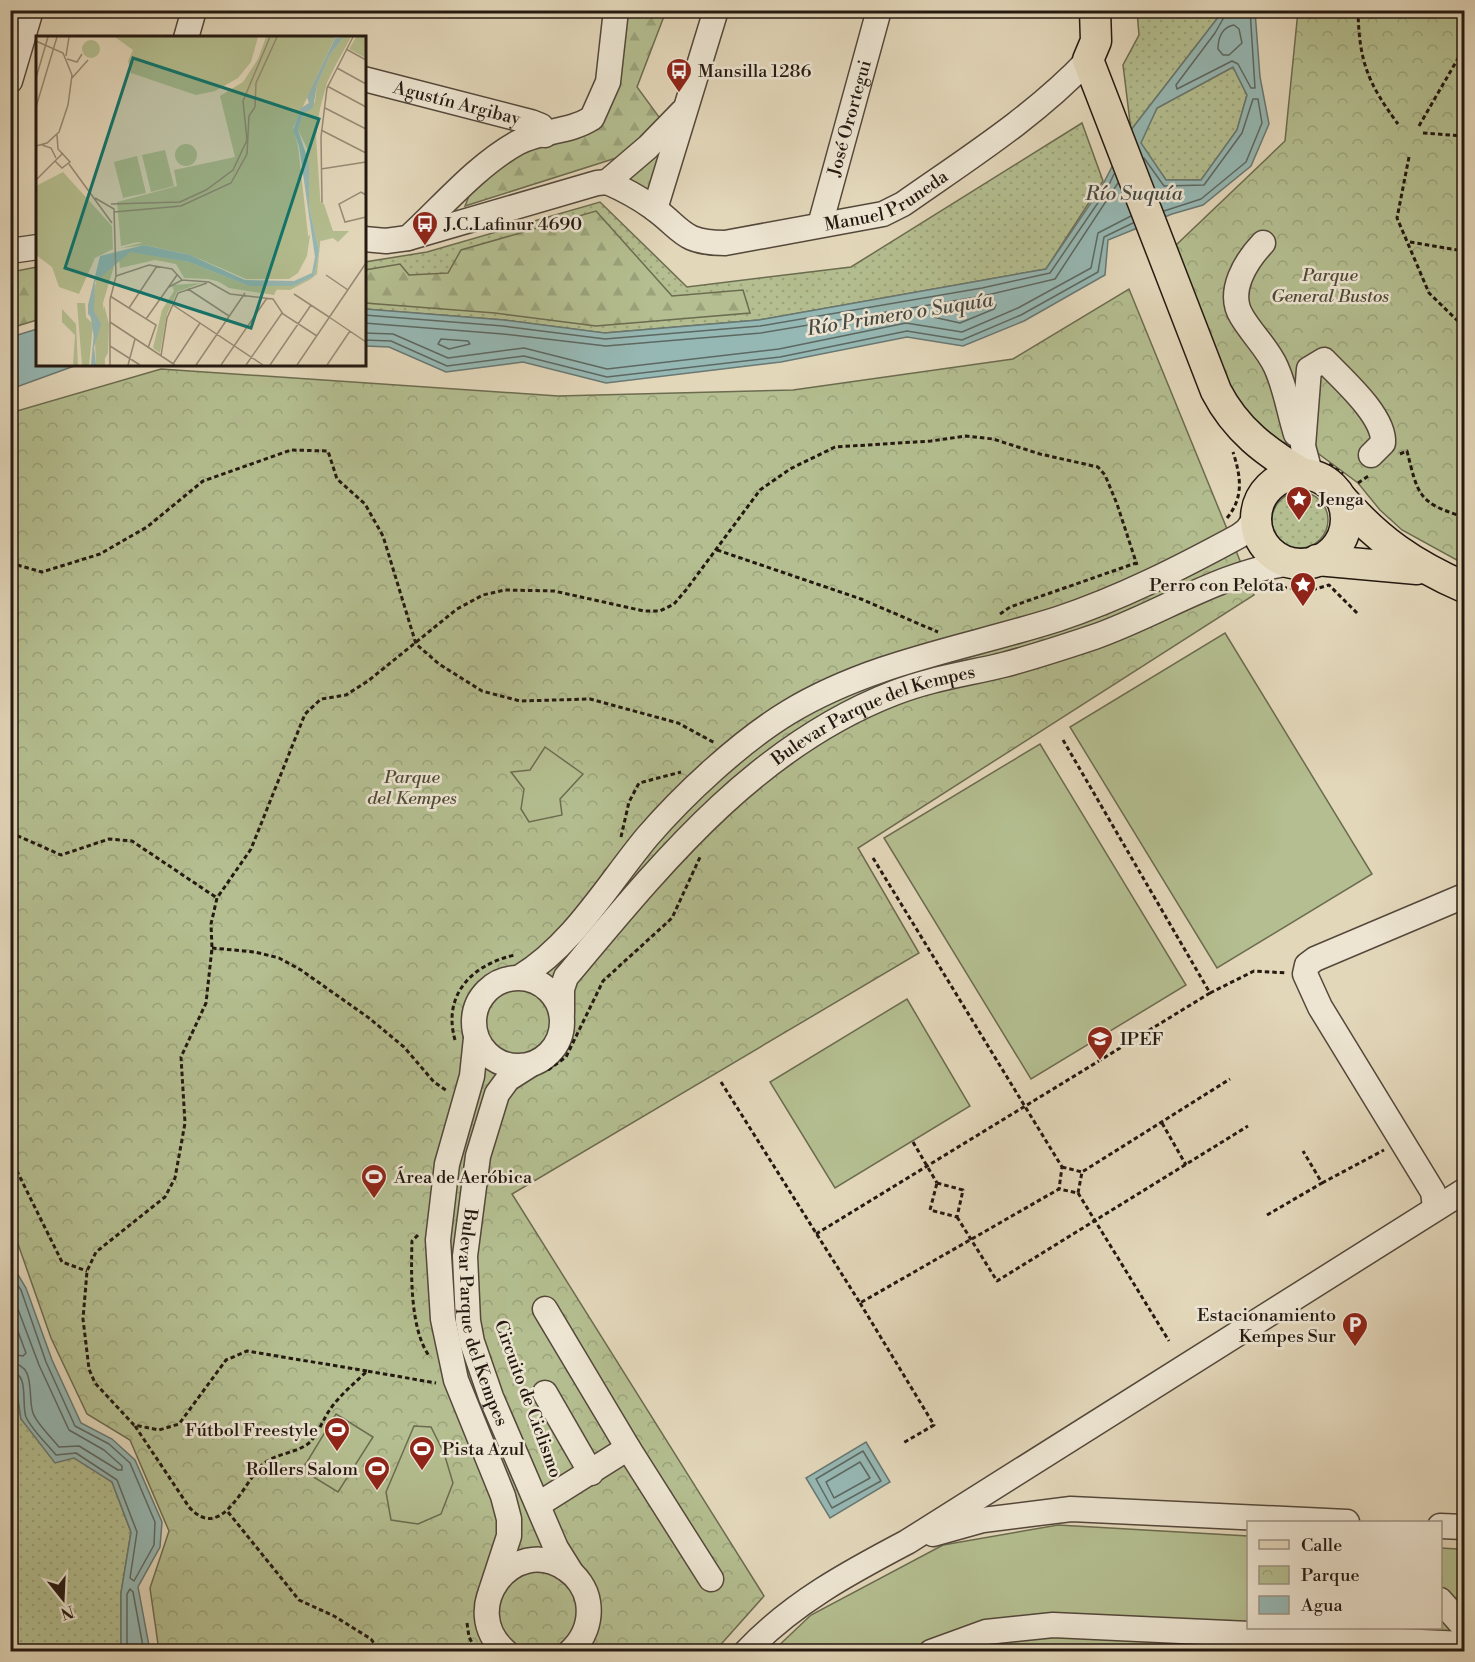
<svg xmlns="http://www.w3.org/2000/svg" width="1475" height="1662" font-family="'Libre Bodoni',serif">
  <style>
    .grass { fill: url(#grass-dots); stroke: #6c6c50; stroke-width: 1.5 }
    .forest { fill: url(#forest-firs); stroke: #6c6c50; stroke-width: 1.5 }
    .park { fill: url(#park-crowns); stroke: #6c6c50; stroke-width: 1.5 }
    .pitch { fill: #b4be90; stroke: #6c6c50; stroke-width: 1.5 }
    .water { fill: #96b8b4; stroke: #687873; stroke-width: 1.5; fill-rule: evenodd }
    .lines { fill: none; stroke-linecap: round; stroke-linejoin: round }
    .shore { stroke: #5d6862; stroke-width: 1.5 }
    .minor-casing { stroke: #54483b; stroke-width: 27 }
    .major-casing { stroke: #241911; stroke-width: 33 }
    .path { stroke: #241911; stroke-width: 3; stroke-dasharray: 4.5 3; stroke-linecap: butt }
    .minor { stroke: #ede5d2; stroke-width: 24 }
    .major { stroke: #e3d7ba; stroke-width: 30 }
    .labels { text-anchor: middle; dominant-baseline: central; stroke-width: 5; stroke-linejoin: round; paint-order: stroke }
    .poi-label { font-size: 18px; fill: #241911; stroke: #ede5d2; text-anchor: start }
    .street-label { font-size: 18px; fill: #241911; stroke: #ede5d2 }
    .park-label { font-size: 18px; font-style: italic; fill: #4f4b37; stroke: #ede5d2 }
    .water-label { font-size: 20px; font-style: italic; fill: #464942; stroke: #ede5d2 }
    .inset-river { fill: none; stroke: #96b8b4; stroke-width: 3 }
    .inset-road { fill: none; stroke: #978b76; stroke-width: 1.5 }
    .view { fill: #0f766e; fill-opacity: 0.15; stroke: #0f766e; stroke-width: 3 }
    .inset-edge { fill: none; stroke: #241911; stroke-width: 3 }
  </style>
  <defs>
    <pattern id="grass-dots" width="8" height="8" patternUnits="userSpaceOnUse" patternTransform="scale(1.5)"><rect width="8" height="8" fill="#b4be90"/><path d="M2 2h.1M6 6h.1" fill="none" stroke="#9ba37b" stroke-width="1.8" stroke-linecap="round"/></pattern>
    <pattern id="forest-firs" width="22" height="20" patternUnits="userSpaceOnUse" patternTransform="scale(1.5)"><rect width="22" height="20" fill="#b4be90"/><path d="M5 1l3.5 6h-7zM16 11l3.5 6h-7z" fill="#9ba37b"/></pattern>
    <pattern id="park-crowns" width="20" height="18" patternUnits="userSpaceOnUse" patternTransform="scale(1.5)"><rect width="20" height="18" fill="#b4be90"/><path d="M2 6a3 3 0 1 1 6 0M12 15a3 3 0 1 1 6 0" fill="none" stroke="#9ba37b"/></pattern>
  </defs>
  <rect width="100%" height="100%" fill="#e3d7ba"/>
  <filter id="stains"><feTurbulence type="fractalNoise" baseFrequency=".00333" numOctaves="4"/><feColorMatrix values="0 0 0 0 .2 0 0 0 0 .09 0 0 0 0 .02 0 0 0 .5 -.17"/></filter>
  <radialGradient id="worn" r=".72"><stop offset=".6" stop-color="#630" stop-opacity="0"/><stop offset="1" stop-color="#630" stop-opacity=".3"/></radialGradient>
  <g class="grass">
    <polygon points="1137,11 1223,11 1131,130 1123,65 1139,35"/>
    <polygon points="1233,67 1247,95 1237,130 1201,180 1166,180 1140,143 1157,108"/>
    <polygon points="1082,123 1103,181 1046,269 759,320 604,333 504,320 365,309 365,262 427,252 600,202 687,287 851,267"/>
    <circle cx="1300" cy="520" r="28"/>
    <polygon points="10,1374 15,1379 21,1419 112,1482 131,1532 121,1593 121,1651 11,1651"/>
  </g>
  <g class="forest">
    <path d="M622 11H666L637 87 667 128 635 152 465 206C469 196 472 185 480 177 508 153 564 134 598 119Z"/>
    <polygon points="596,211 672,296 743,290 750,313 596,326 495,313 365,303 365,270 400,264 409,275 448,273 461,250"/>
    <polygon points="37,267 37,320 11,328 11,272"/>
  </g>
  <g class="park">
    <polygon points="1298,11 1464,11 1464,564 1402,530 1380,510 1358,483 1316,452 1272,439 1238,411 1173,248 1285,141"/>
    <polygon points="675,126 651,199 621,173"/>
    <polygon points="1129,289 1254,595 858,848 919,953 512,1194 764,1596 715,1651 159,1651 150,1588 169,1531 130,1440 87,1414 51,1338 11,1224 10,413 161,369 558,396 793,390 1013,359"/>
  </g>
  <g class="pitch">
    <polygon points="1225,633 1372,874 1217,968 1070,727"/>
    <polygon points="1040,744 1186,985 1031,1079 884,838"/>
    <polygon points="545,747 583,774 560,799 562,815 529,822 521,809 524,789 511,772 530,770"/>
    <polygon points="907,999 970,1106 835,1188 770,1082"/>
    <polygon points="336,1414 373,1437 338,1492 302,1470"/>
    <polygon points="414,1426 431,1427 444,1453 453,1483 441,1514 418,1524 391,1520 386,1492"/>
    <polygon points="1058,1525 1248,1536 1248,1628 1440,1628 1441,1548 1457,1549 1464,1563 1464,1651 772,1652 811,1615 943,1545"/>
  </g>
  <g class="water">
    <path d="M1223 11H1255L1260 77 1269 124 1251 166 1203 205 1172 214 1108 240 1105 275 1024 321 963 346 907 337 781 362 606 383 523 362 446 372 389 347 365 346V309L504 320 605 333 759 320 1046 269 1101 188 1131 130ZM1233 67 1247 95 1237 130 1201 180H1166L1141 143 1157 108Z"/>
    <polygon points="37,329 38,364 77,365 11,389 11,337"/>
    <polygon points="11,1263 26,1288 52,1360 81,1423 112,1439 135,1460 162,1522 160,1547 138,1587 150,1651 121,1651 121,1593 131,1532 112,1482 74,1458 55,1463 21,1419 15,1379 11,1374"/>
    <polygon points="866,1442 890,1482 830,1518 806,1478"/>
  </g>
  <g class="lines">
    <g class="shore">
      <polyline points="1228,10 1215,33 1176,85 1177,89 1232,61 1238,64 1251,88 1255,88 1250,10"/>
      <path d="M1234 25 1239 29 1242 43 1229 55H1223L1218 49C1218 38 1222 27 1234 25Z"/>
      <polyline points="1144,158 1164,186 1204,185 1242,133 1253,99 1258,99 1262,123 1246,162 1201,199 1164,211"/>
      <polygon points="992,303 996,305 994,309 960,323 933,317 935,313"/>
      <polyline points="364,315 503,326 605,339 760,326 982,288 1050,273 1106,191 1114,174"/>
      <polyline points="364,323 503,334 606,346 761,333 983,296 1055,279 1118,183"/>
      <polyline points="364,333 393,334 448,358 524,348 607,369 779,349 906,323 962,332 1018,308 1091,268 1098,233 1131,216"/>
      <polygon points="441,339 468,341 470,344 449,349 438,344"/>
      <polyline points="364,340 391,341 447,366 524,356 607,377 780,357 907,331 962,340 1021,315 1098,272 1104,237 1133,223"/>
      <path d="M10 1274 21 1290 46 1362 75 1426 109 1444 130 1463 155 1522 154 1545 134 1581 130 1578 137 1532 117 1480 76 1453 56 1455C47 1444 32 1430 26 1417 21 1404 30 1373 10 1371"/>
      <path d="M10 1288 39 1365 69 1430 104 1450 122 1466V1470H118L79 1446 59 1447C51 1437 37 1424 33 1413 27 1396 37 1364 10 1363"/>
      <polyline points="10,1310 26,1353 23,1356 10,1354"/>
      <polygon points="863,1451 881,1481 832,1508 816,1479"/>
      <polygon points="860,1462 870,1478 834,1498 826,1482"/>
      <polyline points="127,1652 127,1594 130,1589 133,1592 144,1652"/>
    </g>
    <defs>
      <g id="minor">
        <polyline points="186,38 194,10"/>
        <path id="s1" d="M364 79 531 122 541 126 545 135"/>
        <polyline points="10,81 31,10"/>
        <path id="s2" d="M607 182C623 189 638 197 652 207 683 229 681 243 725 243L883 214 903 204C967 159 1034 117 1088 60"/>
        <polyline points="607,182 648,147 682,112"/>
        <polyline points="655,209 716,10"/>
        <path id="s3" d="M820 225 879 10"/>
        <path d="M408 238C442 207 476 166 517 143 540 130 569 133 592 118L608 82 616 10"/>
        <polyline points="364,239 386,241 408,238 597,183 607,182"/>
        <path d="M1263 243C1246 261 1226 292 1242 317 1252 334 1268 349 1276 367 1286 389 1289 412 1296 434"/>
        <polyline points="10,251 38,247"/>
        <path d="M1311 476 1303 446 1309 369 1324 360C1342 379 1385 416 1383 443L1371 455"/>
        <path d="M520 977C573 945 608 884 647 837 684 794 741 741 789 712 872 662 967 648 1058 619 1121 598 1180 568 1239 536L1247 530 1256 517"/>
        <circle cx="518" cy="1022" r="44"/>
        <path id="s4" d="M562 1013V989L566 977C660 865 754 747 894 693 929 679 966 674 1003 665 1034 657 1064 647 1094 637 1160 614 1222 571 1292 563"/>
        <polyline points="476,1038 472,1076 447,1164 438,1240 443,1319 456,1380 503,1496 509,1519 509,1536 491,1591"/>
        <path id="s5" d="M530 1065 508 1079 497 1094 478 1156 465 1256 468 1321 472 1342 491 1397 556 1548 571 1572"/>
        <polyline points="1435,1207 1433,1192 1320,1007 1305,974 1307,965 1315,959 1464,896"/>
        <polyline points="545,1309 628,1448 711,1579"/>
        <polyline points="545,1393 591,1473"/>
        <polyline points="539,1504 628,1448"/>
        <polyline points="1440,1526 1464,1527"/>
        <polyline points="933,1534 983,1520 1071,1509 1347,1522"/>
        <polyline points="1440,1600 1464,1627"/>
        <path d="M506 1652C456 1609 513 1533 566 1569 577 1576 586 1589 588 1602 591 1621 584 1639 570 1652"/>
        <path d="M746 1652C792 1603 850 1572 907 1542L1464 1191"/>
        <polyline points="931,1652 986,1632 1053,1625 1464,1644"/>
      </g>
      <g id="major">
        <path d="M1095 10 1096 41 1088 60 1216 391C1236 430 1266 452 1303 474"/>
        <circle cx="1301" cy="519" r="45"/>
        <path d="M1341 498C1379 541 1412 564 1464 587"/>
        <polyline points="1317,560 1417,569"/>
      </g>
    </defs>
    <use href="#minor" class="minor-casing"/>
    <use href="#major" class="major-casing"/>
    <g class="path">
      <path d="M1358 10C1359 62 1368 83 1398 124"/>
      <polyline points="1454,10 1464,23"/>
      <polyline points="1419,126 1464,48"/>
      <polyline points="1423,133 1464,136"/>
      <polyline points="1409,157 1397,218 1429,293 1464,327"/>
      <polyline points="1410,242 1464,251"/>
      <path d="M1400 454 1407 451C1418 495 1418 503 1464 517"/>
      <polyline points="1329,464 1343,474"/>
      <polyline points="1358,483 1370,475"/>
      <path d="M1227 518C1244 497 1241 477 1233 452"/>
      <polyline points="717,550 861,599 938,632"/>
      <polyline points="10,563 42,572 100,554 147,527 203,481 291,450 328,451 337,479 365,504 383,536 416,644 439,664 482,691 520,701 590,699 678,723 715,743"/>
      <polyline points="1275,587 1312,590 1329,585 1359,615"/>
      <polyline points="1000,614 1010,607 1136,563"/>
      <polyline points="621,837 629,802 639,783 681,772"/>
      <polyline points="10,839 18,836 61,855 109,839 132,841 217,898"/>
      <polyline points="873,858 1062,1167 1059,1189"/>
      <polyline points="212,948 255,952 279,958 301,970 369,1018 404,1047 434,1082 447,1091"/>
      <polyline points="1210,993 1254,971 1287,973"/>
      <path d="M455 1040C442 994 473 964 515 955"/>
      <polyline points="548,1070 566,1057 603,981 672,918 701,855"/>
      <polyline points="721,1082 860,1303 1059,1189 1078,1193 1082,1172 1230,1079"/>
      <polyline points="1162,1123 1186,1165"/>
      <polyline points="913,1142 937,1183"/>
      <polyline points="10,1157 62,1262 87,1271"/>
      <polyline points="1062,1167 1082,1172"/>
      <polygon points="937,1183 963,1190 957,1217 930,1210"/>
      <polyline points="1322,1183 1384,1150"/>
      <polyline points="1078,1193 1169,1341"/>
      <polyline points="1267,1215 1322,1183 1303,1151"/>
      <polyline points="957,1217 997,1281 1248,1126"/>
      <polyline points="816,1234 1210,993 1063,740"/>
      <path d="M418 1235 412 1241C411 1274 410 1331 430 1357"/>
      <polyline points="860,1303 934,1425 903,1443"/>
      <polyline points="367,1371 247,1351 226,1360 179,1424 159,1430 134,1425 95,1383 89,1369 83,1319 87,1271 96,1252 165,1197 175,1178 185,1123 181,1057 206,1003 212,948 211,924 217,898 251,849 305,714 321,699 346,695 368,681 457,609 483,595 505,590 554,591 644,611 660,611 674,604 686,590 760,490 790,469 835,447 931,441 966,436 993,439 1040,454 1098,467 1105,475 1117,504 1137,565"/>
      <path d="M135 1426 189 1507C222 1544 244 1481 263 1464 276 1453 295 1454 309 1443 319 1433 323 1419 331 1408 341 1394 355 1383 367 1371L436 1383"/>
      <polyline points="228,1512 299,1600 334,1616 371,1639 380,1652"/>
      <polyline points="467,1623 469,1637 477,1652"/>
      <polyline points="1021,1652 1031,1649"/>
    </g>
    <use href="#minor" class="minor"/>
    <use href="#major" class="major"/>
  </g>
  <defs>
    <symbol id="bus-pin" viewBox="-11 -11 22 30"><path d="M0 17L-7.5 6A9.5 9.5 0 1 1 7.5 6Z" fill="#8f2418" stroke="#ede5d2"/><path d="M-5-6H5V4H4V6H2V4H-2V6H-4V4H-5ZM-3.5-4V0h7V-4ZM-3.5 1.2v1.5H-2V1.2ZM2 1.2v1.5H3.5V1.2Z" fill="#fff"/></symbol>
    <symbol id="sight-pin" viewBox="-11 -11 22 30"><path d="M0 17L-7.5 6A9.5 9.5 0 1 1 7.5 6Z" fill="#8f2418" stroke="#ede5d2"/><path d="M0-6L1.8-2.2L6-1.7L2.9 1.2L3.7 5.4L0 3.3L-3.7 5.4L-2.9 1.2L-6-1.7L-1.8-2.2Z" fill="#fff"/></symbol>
    <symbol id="university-pin" viewBox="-11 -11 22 30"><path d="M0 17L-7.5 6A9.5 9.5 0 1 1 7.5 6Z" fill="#8f2418" stroke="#ede5d2"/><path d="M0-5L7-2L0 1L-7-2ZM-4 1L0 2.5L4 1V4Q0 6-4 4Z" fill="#fff"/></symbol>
    <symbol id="stadium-pin" viewBox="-11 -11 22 30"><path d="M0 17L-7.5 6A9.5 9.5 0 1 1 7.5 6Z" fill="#8f2418" stroke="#ede5d2"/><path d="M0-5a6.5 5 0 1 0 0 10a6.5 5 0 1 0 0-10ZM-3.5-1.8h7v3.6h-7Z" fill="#fff"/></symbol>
    <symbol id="parking-pin" viewBox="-11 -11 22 30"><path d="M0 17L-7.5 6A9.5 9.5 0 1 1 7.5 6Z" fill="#8f2418" stroke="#ede5d2"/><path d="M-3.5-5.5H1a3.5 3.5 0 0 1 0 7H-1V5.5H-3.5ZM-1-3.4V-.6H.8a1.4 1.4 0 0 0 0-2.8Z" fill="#fff"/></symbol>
  </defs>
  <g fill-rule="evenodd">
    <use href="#bus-pin" x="664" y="56" width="30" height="40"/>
    <use href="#bus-pin" x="410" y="209" width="30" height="40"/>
    <use href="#sight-pin" x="1284" y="484" width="30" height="40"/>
    <use href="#sight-pin" x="1288" y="570" width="30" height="40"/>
    <use href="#university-pin" x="1085" y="1024" width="30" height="40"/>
    <use href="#stadium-pin" x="359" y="1162" width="30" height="40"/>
    <use href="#parking-pin" x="1340" y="1310" width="30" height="40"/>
    <use href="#stadium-pin" x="322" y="1415" width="30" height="40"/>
    <use href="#stadium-pin" x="407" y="1434" width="30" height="40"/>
    <use href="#stadium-pin" x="362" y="1454" width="30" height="40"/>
  </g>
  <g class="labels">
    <g class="poi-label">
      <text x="698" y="71">Mansilla 1286</text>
      <text x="444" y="224">J.C.Lafinur 4690</text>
      <text x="1318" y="499">Jenga</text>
      <text x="1284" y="585" text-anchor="end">Perro con Pelota</text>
      <text x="1120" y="1039">IPEF</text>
      <text x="394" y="1177">Área de Aeróbica</text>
      <text x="1336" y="1315" text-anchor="end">Estacionamiento<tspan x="1336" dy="21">Kempes Sur</tspan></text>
      <text x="318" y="1430" text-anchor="end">Fútbol Freestyle</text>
      <text x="442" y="1449">Pista Azul</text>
      <text x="358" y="1469" text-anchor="end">Rollers Salom</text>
    </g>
    <g class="street-label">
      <text stroke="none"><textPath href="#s1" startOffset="96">Agustín Argibay</textPath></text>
      <text stroke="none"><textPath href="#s3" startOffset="111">José Orortegui</textPath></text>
      <text stroke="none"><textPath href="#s2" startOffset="304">Manuel Pruneda</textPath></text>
      <text stroke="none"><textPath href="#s4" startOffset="448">Bulevar Parque del Kempes</textPath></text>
      <text stroke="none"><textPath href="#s5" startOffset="274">Bulevar Parque del Kempes</textPath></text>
      <text transform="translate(528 1399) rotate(70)">Circuito de Ciclismo</text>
    </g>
    <g class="park-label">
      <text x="1330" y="275">Parque<tspan x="1330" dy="21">General Bustos</tspan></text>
      <text x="412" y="777">Parque<tspan x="412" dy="21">del Kempes</tspan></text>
    </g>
    <g class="water-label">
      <text x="1134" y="194">Río Suquía</text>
      <text transform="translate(900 315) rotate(-9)">Río Primero o Suquía</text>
    </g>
  </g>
  <g transform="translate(36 36)">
    <rect width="330" height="330" fill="#e3d7ba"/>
    <path d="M308 1H313L286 57 280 101 286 189 281 238 275 243 254 254 215 253 172 243 148 242 140 228 119 224 84 232 83 224 94 215 153 226 213 250H258L278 240 283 215 273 170 271 112 262 94 268 77 279 66 281 49 294 19ZM46 13a9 9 0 1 1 18 0a9 9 0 1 1-18 0ZM71 220 75 222 74 231 78 230 67 267 69 329H60L57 259 61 241 74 232 62 233Z" fill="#b4be90"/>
    <path d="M310 1H315L292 43 283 76 274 85 297 18ZM282 166 288 168 297 195H313L302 206 297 202 285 205 282 200 277 174ZM274 199 271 220 262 237 253 243H210L155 219 109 209 85 212 121 203 261 206ZM133 222 205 249 252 250 242 251 238 259 193 252 175 241H149L143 228ZM165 247 141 256 131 278 124 317 117 312 126 274 138 255 136 249ZM41 267H49L50 281 57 288 53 329H46ZM68 269 73 288 72 317 65 329 62 306ZM26 273 40 288 42 329H37L39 299 26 286Z" fill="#b4be90"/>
    <path d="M230 1H299L257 92 262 110 272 199 261 236 210 239 131 211 102 206 85 210 81 166 141 150 138 134 199 121 184 60 207 46 222 23ZM27 136 76 190 77 213 59 222 43 258 23 251 16 231 0 219V150Z" fill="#b4be90"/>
    <path d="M79 1H222L215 26 202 42 179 55 160 59 95 37 92 25 97 14ZM320 1H330V22L313 13ZM139 119a11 11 0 1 1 22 0a11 11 0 1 1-22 0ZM129 114 138 150 115 156 106 119ZM101 120 110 157 87 162 78 126Z" fill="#b4be90"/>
    <path d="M308 1 294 19 281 49 277 72 268 77 262 94 273 127V170L283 215 278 240 258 250H213L153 226 94 216 59 246 58 275 65 288 58 311 60 329H55L59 285 52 278V269L64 220 108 209 154 219 209 244 258 245 276 237 279 221 263 110 257 94 265 72 273 67 271 61 299 2Z" fill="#96b8b4"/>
    <path class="inset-river" d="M56 280 59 299"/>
    <path class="inset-road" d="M0 5 27 17 36 39 32 69 23 96 11 107 0 110M310 13 330 24M30 20 33 1M31 23 41 26 46 18M301 32 330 48M0 42 12 1M36 42 52 24M291 50 330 71M0 71 21 1M219 71 220 47 241 1M289 72 330 93M285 94 330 117M6 109 15 112 20 122M19 125 26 132 34 126 22 113 21 99M33 128 76 187M285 133 330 126M0 144 27 117M330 159 325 156 303 168 309 186 330 181M59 162 78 173 80 240 74 264V329M286 167 285 101 291 52 317 1M75 168 144 166 170 154 197 134 211 104 207 65 234 1M78 176 145 170 195 147 211 118 213 80 219 71M290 239 312 254M80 240 113 229 136 233 146 244M133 251 146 244 173 246 194 258 237 263 247 278 281 300M152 253 193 280M258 258 293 281M74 260 120 289 112 312M137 269 227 329M93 272 121 230M293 281 330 306M110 283 141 239M74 286 139 329M74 310 104 329M125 320 131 282 142 257 171 247M137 328 164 287M92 329 99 303M160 329 209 257M185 329 231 262M210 329 246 277M234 329 275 269M261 329 330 227M291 329 314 295"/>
    <path class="view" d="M97 22 283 83 215 292 29 232Z"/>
    <rect width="330" height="330" class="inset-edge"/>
  </g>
  <rect width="1475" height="1662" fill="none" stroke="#e3d7ba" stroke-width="36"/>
  <rect x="12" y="12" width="1451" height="1638" fill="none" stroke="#241911" stroke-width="3"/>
  <rect x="18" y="18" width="1439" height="1626" fill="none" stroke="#241911" stroke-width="1.5"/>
  <rect x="1247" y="1521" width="195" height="108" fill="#ede5d2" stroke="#9d9385" stroke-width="1.5"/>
  <rect x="1259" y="1540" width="30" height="9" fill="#e3d7ba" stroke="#9d9385" stroke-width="1.5"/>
  <text x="1301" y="1551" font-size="18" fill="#241911">Calle</text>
  <rect x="1259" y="1566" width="30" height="18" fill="url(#park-crowns)" stroke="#9d9385" stroke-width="1.5"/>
  <text x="1301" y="1581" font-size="18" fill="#241911">Parque</text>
  <rect x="1259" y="1596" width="30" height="18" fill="#96b8b4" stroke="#9d9385" stroke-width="1.5"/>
  <text x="1301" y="1611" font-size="18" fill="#241911">Agua</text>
  <g transform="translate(63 1599) rotate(162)" stroke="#ede5d2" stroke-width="4.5" paint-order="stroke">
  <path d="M0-4.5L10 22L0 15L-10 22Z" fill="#241911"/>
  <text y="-9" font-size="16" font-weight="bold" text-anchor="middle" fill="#241911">N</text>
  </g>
  <rect width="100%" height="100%" filter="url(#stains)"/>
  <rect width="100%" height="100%" fill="url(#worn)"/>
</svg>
